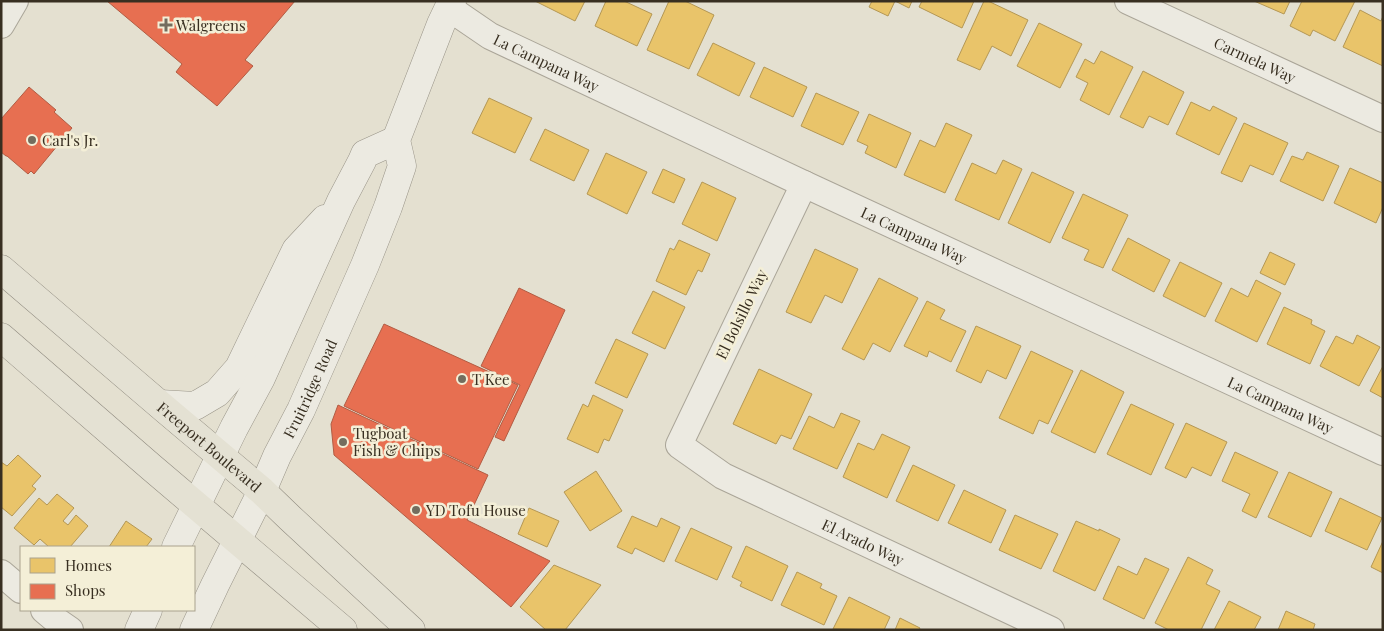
<svg xmlns="http://www.w3.org/2000/svg" width="1384" height="631" font-family="'Playfair Display',serif">
  <style>
    .homes { fill: #e9c46a; stroke: #b49754 }
    .shops { fill: #e76f51; stroke: #b25c43 }
    .lines { fill: none; stroke-linecap: round; stroke-linejoin: round }
    .minor-casing { stroke: #aaa598; stroke-width: 28 }
    .secondary-casing { stroke: #999488; stroke-width: 29 }
    .primary-casing { stroke: #8f8a7f; stroke-width: 29 }
    .minor { stroke: #eceae1; stroke-width: 26 }
    .secondary { stroke: #eceae1; stroke-width: 28 }
    .primary { stroke: #e4e1d3; stroke-width: 28 }
    .poi-dot { fill: #746d5e; stroke: #f4efd7; stroke-width: 2 }
    .labels { text-anchor: middle; dominant-baseline: central; stroke-width: 5; stroke-linejoin: round; paint-order: stroke }
    .poi-label { font-size: 15px; fill: #382f21; stroke: #f4efd7; text-anchor: start }
    .street-label { font-size: 15px; fill: #382f21; stroke: #f4efd7 }
  </style>
  <rect width="100%" height="100%" fill="#e4e0d0"/>
  <g class="homes">
    <polygon points="535,1 585,1 575,21"/>
    <polygon points="606,1 624,1 652,14 637,46 595,26"/>
    <polygon points="669,1 685,1 714,15 689,69 647,50"/>
    <polygon points="872,1 912,1 909,8 895,1 888,16 869,7"/>
    <polygon points="922,1 974,1 962,28 919,7"/>
    <polygon points="984,1 988,1 1028,20 1011,56 992,46 980,70 957,60"/>
    <polygon points="1254,1 1290,1 1284,14"/>
    <polygon points="1302,1 1355,1 1335,41 1313,30 1310,36 1290,26"/>
    <polygon points="1360,10 1381,21 1383,16 1383,66 1343,47"/>
    <polygon points="1039,23 1082,44 1060,88 1017,66"/>
    <polygon points="713,43 755,63 739,96 697,75"/>
    <polygon points="1101,51 1133,67 1109,115 1080,100 1088,83 1076,77 1085,59 1094,64"/>
    <polygon points="764,67 807,87 793,117 750,97"/>
    <polygon points="1143,71 1184,92 1168,125 1149,116 1143,128 1120,117"/>
    <polygon points="816,93 859,112 843,145 801,126"/>
    <polygon points="489,98 532,118 515,153 472,133"/>
    <polygon points="1191,102 1210,111 1213,106 1237,118 1219,155 1176,134"/>
    <polygon points="869,114 911,133 896,168 865,153 868,146 857,141"/>
    <polygon points="946,123 972,135 945,193 904,175 920,140 935,147"/>
    <polygon points="1244,123 1288,143 1273,175 1250,165 1242,182 1221,173"/>
    <polygon points="545,129 589,150 574,181 530,160"/>
    <polygon points="1307,152 1339,166 1323,201 1280,181 1292,156 1303,160"/>
    <polygon points="606,153 647,172 627,214 587,194"/>
    <polygon points="1003,160 1022,169 999,220 955,200 972,163 996,174"/>
    <polygon points="1350,168 1383,183 1383,207 1376,223 1334,203"/>
    <polygon points="663,169 685,179 674,203 652,193"/>
    <polygon points="1032,172 1074,192 1050,243 1008,223"/>
    <polygon points="702,182 736,198 717,241 682,224"/>
    <polygon points="1083,194 1128,215 1103,268 1084,260 1089,250 1062,238"/>
    <polygon points="1128,238 1170,260 1154,292 1112,270"/>
    <polygon points="679,240 710,254 702,272 698,270 686,295 656,281 670,248 674,250"/>
    <polygon points="815,249 858,269 842,303 825,295 811,323 786,312"/>
    <polygon points="1270,252 1295,264 1285,285 1260,273"/>
    <polygon points="1180,262 1222,283 1205,317 1163,296"/>
    <polygon points="879,278 918,298 890,352 873,343 864,360 842,349"/>
    <polygon points="1256,280 1281,293 1257,342 1215,321 1231,288 1248,297"/>
    <polygon points="653,291 685,307 665,349 632,333"/>
    <polygon points="927,301 945,310 940,319 966,331 951,362 929,351 927,357 904,346"/>
    <polygon points="1284,307 1312,320 1311,324 1325,331 1310,364 1267,344"/>
    <polygon points="976,326 1021,346 1006,379 987,370 981,383 956,371"/>
    <polygon points="1357,335 1380,347 1359,386 1320,366 1336,336 1353,344"/>
    <polygon points="616,339 648,354 627,398 595,383"/>
    <polygon points="1031,351 1073,371 1048,424 1039,420 1033,434 999,418"/>
    <polygon points="1383,366 1383,398 1370,391"/>
    <polygon points="759,369 812,394 791,439 781,435 776,444 733,424"/>
    <polygon points="1081,370 1124,392 1095,453 1051,432"/>
    <polygon points="593,395 623,410 609,441 604,439 598,453 567,439 583,404 588,407"/>
    <polygon points="1131,404 1174,424 1151,475 1107,454"/>
    <polygon points="841,413 860,421 837,469 793,449 809,416 834,428"/>
    <polygon points="1186,423 1227,442 1211,476 1192,467 1186,478 1165,468"/>
    <polygon points="882,434 910,447 887,498 843,477 858,443 874,450"/>
    <polygon points="1235,452 1278,472 1256,518 1242,511 1250,494 1222,481"/>
    <polygon points="18,455 41,476 32,486 36,489 12,516 1,507 1,462 7,466"/>
    <polygon points="913,465 955,485 938,521 896,501"/>
    <polygon points="596,471 622,511 590,531 564,492"/>
    <polygon points="1289,472 1332,492 1311,537 1268,517"/>
    <polygon points="964,490 1006,510 991,543 948,523"/>
    <polygon points="57,494 74,508 63,521 68,525 76,515 88,526 70,547 49,547 40,539 34,545 14,528 39,498 47,505"/>
    <polygon points="1340,498 1382,518 1367,550 1325,531"/>
    <polygon points="529,508 559,521 547,547 518,534"/>
    <polygon points="1015,515 1058,534 1041,569 999,550"/>
    <polygon points="632,516 657,527 661,518 680,527 664,562 635,548 632,554 617,547"/>
    <polygon points="126,521 152,539 146,547 109,547"/>
    <polygon points="1076,521 1099,531 1099,529 1120,539 1095,591 1053,571"/>
    <polygon points="691,528 732,547 717,580 675,561"/>
    <polygon points="1383,541 1383,573 1371,567"/>
    <polygon points="746,546 788,566 772,601 740,586 742,582 732,577"/>
    <polygon points="1188,557 1213,570 1206,584 1220,591 1201,630 1169,630 1155,623"/>
    <polygon points="1145,558 1169,569 1144,619 1103,599 1118,566 1137,575"/>
    <polygon points="554,565 601,585 565,630 546,630 520,607"/>
    <polygon points="797,572 822,584 820,588 837,596 824,625 781,605"/>
    <polygon points="849,597 890,617 884,630 833,629"/>
    <polygon points="1229,601 1261,617 1254,630 1214,630"/>
    <polygon points="1286,611 1315,624 1313,630 1278,630"/>
    <polygon points="900,618 920,628 919,630 895,630"/>
  </g>
  <g class="shops">
    <polygon points="107,1 295,1 245,60 253,66 217,106 176,72 182,64"/>
    <polygon points="29,87 56,110 54,112 72,128 34,174 31,171 28,174 7,156 6,156 1,152 1,119"/>
    <polygon points="519,288 565,310 504,441 495,437 520,385 481,366"/>
    <polygon points="384,324 518,385 478,469 344,406"/>
    <polygon points="338,405 488,475 467,520 550,561 511,607 334,455 331,424"/>
  </g>
  <g class="lines">
    <defs>
      <g id="minor">
        <path id="s1" d="M1128 1 1383 119"/>
        <path id="s2" d="M449 8 490 36 804 184 1383 452"/>
        <polyline points="1,25 15,1"/>
        <path id="s3" d="M804 184 679 445 723 476 1051 630"/>
        <polyline points="1,573 21,590"/>
        <polyline points="44,610 57,621 70,630"/>
      </g>
      <g id="secondary">
        <polyline points="160,404 195,406 217,393 239,368 296,250 325,219"/>
        <polyline points="176,547 234,428 261,378 341,201 362,161 365,154 396,140"/>
        <polyline points="139,630 148,610"/>
        <path id="s4" d="M194 630 215 585 262 491 277 456 301 410 365 265 388 207 402 166 396 140 441 24 452 1"/>
      </g>
      <g id="primary">
        <path id="s5" d="M1 269 166 410 262 491 290 518 411 630"/>
        <polyline points="1,337 151,467 343,630"/>
      </g>
    </defs>
    <use href="#minor" class="minor-casing"/>
    <use href="#secondary" class="secondary-casing"/>
    <use href="#primary" class="primary-casing"/>
    <use href="#minor" class="minor"/>
    <use href="#secondary" class="secondary"/>
    <use href="#primary" class="primary"/>
  </g>
  <g class="poi-dot">
    <path d="M163.5 17.5h5v5h5v5h-5v5h-5v-5h-5v-5h5z"/>
    <circle cx="32" cy="140" r="5"/>
    <circle cx="462" cy="379" r="5"/>
    <circle cx="343" cy="442" r="5"/>
    <circle cx="416" cy="510" r="5"/>
  </g>
  <g class="labels">
    <g class="poi-label">
      <text x="176" y="25">Walgreens</text>
      <text x="42" y="140">Carl's Jr.</text>
      <text x="472" y="379">T Kee</text>
      <text x="353" y="433">Tugboat<tspan x="353" dy="17">Fish &amp; Chips</tspan></text>
      <text x="426" y="510">YD Tofu House</text>
    </g>
    <g class="street-label">
      <text stroke="none"><textPath href="#s1" startOffset="140">Carmela Way</textPath></text>
      <text stroke="none"><textPath href="#s2" startOffset="112">La Campana Way</textPath></text>
      <text stroke="none"><textPath href="#s2" startOffset="518">La Campana Way</textPath></text>
      <text transform="translate(741 314) rotate(-64)">El Bolsillo Way</text>
      <text stroke="none"><textPath href="#s4" startOffset="268">Fruitridge Road</textPath></text>
      <text stroke="none"><textPath href="#s2" startOffset="922">La Campana Way</textPath></text>
      <text stroke="none"><textPath href="#s5" startOffset="274">Freeport Boulevard</textPath></text>
      <text stroke="none"><textPath href="#s3" startOffset="498">El Arado Way</textPath></text>
    </g>
  </g>
  <rect width="1384" height="631" fill="none" stroke="#382f21" stroke-width="5"/>
  <rect x="20" y="546" width="175" height="65" fill="#f4efd7" stroke="#a9a28e"/>
  <rect x="30" y="558" width="25" height="15" fill="#e9c46a" stroke="#a9a28e"/>
  <text x="65" y="571" font-size="15" fill="#382f21">Homes</text>
  <rect x="30" y="584" width="25" height="15" fill="#e76f51" stroke="#a9a28e"/>
  <text x="65" y="596" font-size="15" fill="#382f21">Shops</text>
</svg>
